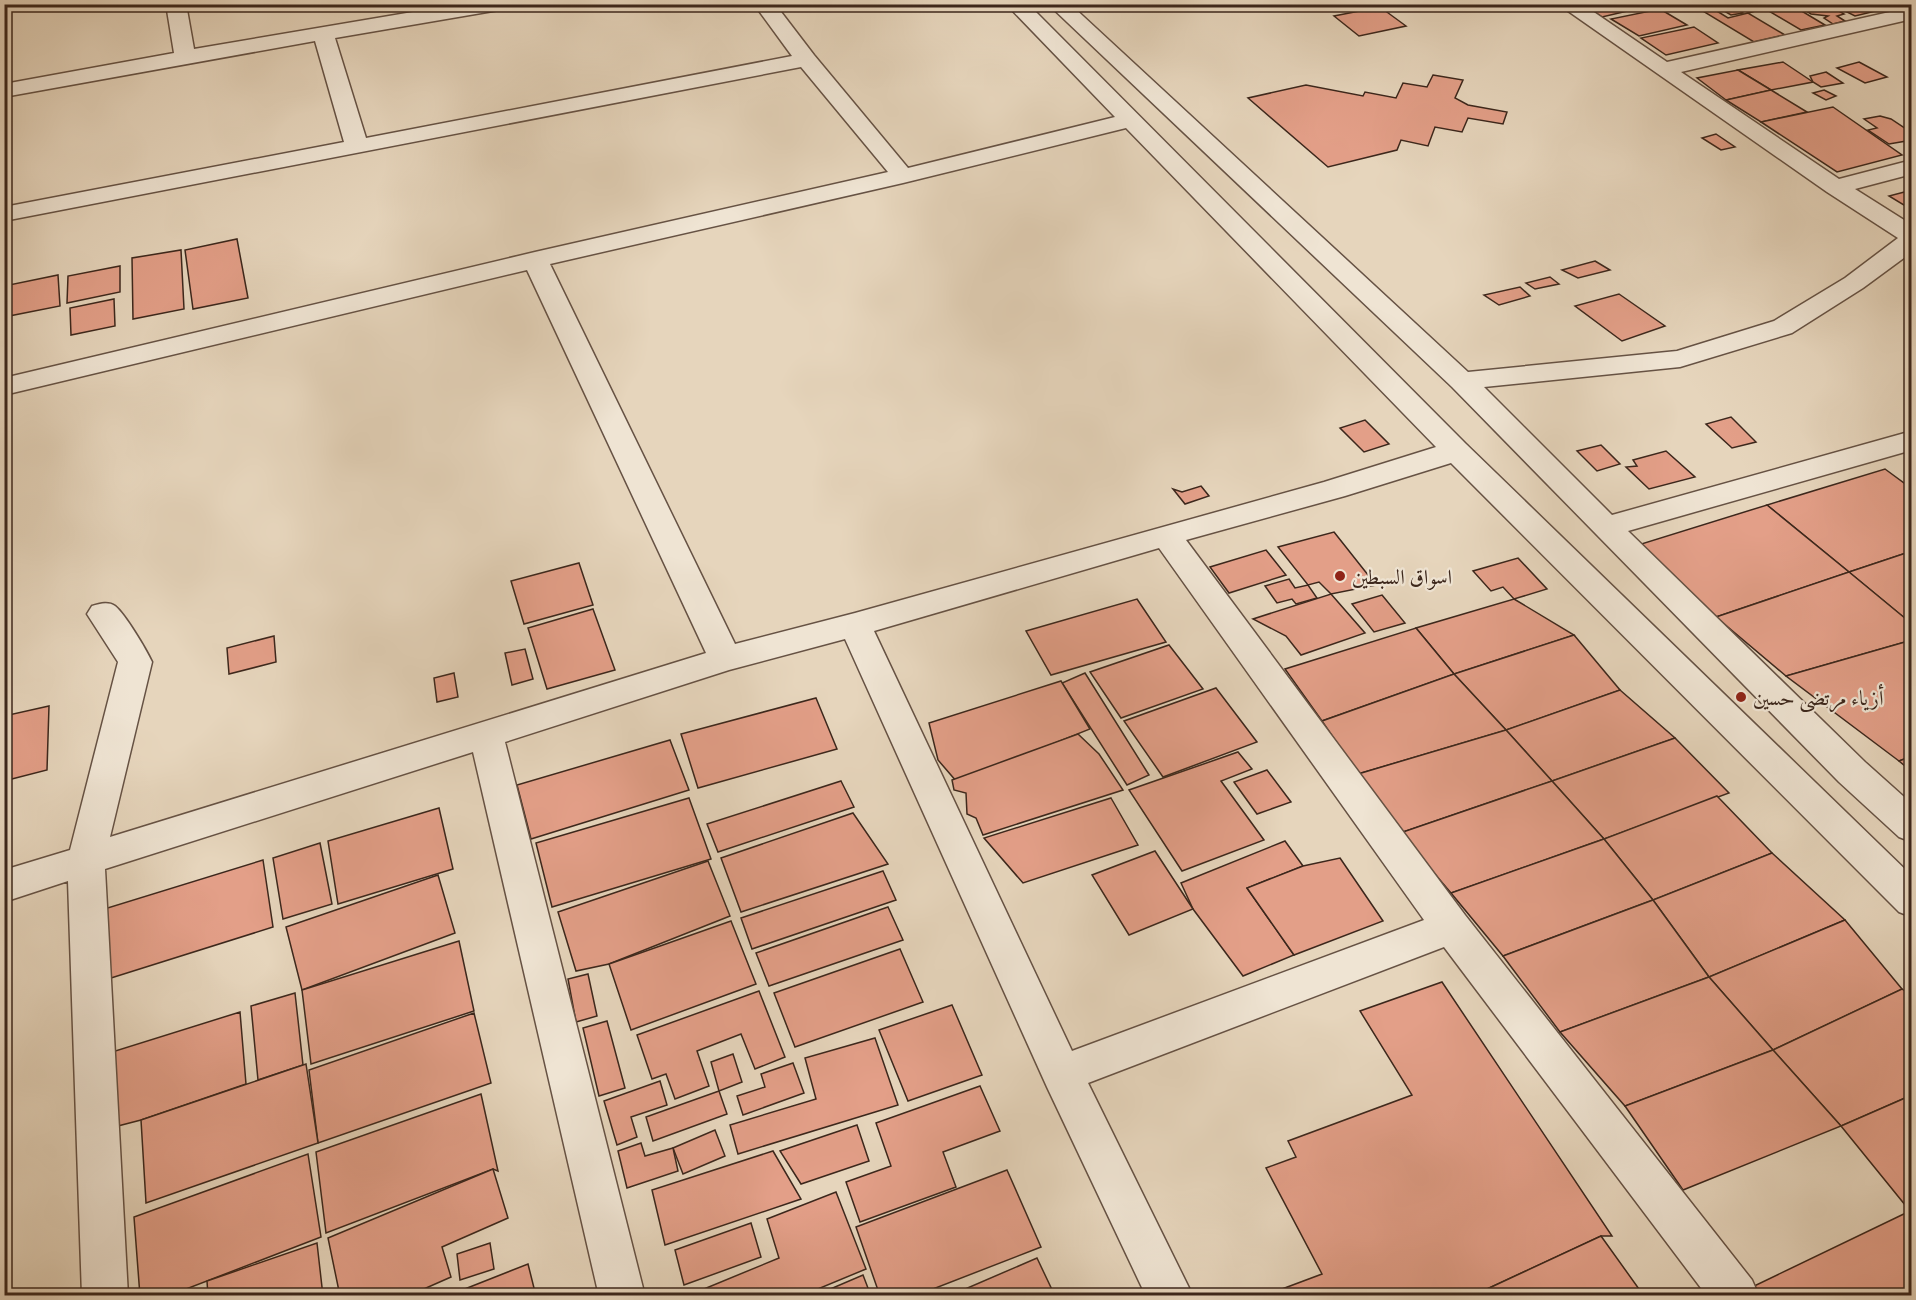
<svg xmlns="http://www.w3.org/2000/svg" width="1916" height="1300" font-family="'Gentium Book Plus',Amiri,serif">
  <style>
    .building { fill: #e39f88; stroke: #3c271c; stroke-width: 1.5 }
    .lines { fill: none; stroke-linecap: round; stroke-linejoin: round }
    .minor-casing { stroke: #665244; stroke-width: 3 }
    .minor { fill: #efe4d3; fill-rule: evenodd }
    .poi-dot { fill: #8f2418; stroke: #efe4d3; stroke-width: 2 }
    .labels { text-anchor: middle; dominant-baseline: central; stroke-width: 4.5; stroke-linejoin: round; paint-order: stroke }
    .poi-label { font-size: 21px; fill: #3c271c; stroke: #efe4d3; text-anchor: start }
  </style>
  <rect width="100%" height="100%" fill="#e6d5bc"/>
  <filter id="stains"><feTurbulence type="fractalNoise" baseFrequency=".00333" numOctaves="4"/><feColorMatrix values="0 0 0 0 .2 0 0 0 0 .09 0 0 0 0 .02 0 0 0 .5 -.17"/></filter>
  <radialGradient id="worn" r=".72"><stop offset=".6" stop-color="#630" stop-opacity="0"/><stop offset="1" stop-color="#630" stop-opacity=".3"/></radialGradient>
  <g class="building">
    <polygon points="1583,4 1652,4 1653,5 1602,17"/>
    <polygon points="1712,4 1728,4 1743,13 1731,15"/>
    <polygon points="1734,4 1754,4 1762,9 1749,13"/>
    <polygon points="1757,4 1790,4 1825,25 1801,30"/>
    <polygon points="1795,4 1827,4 1844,14 1837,16 1845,21 1833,24 1824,18 1828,16 1811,14"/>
    <polygon points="1869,4 1880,10 1855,16 1833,5"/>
    <polygon points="1380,7 1406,26 1359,36 1334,16"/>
    <polygon points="1712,8 1728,18 1748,13 1785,35 1754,42 1701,10"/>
    <polygon points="1660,9 1687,25 1639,36 1611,19"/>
    <polygon points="1694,27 1718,43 1666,55 1641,38"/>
    <polygon points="1783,62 1813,82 1771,90 1738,70"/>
    <polygon points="1859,62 1887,77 1865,83 1837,68"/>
    <polygon points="1738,70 1771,90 1726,100 1697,78"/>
    <polygon points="1826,72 1843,83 1821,87 1813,82 1810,76"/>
    <polygon points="1433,75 1463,80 1455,98 1468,105 1507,112 1503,124 1468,118 1462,132 1435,127 1428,146 1401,140 1397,150 1328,167 1248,98 1306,85 1363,96 1365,92 1396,98 1403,83 1427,87"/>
    <polygon points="1771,90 1807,112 1761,122 1726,100"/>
    <polygon points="1824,90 1836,96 1826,100 1813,93"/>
    <polygon points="1833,107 1902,155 1837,172 1761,122"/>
    <polygon points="1880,116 1891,119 1912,133 1912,140 1889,144 1868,130 1877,128 1864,119"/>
    <polygon points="1716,134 1735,147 1721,150 1702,138"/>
    <polygon points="1912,190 1912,210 1889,196"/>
    <polygon points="237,239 248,298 193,309 185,250"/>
    <polygon points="181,250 184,309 133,319 132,258"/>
    <polygon points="1595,261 1610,270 1578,278 1562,270"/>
    <polygon points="120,266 120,292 67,303 68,276"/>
    <polygon points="58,275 60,306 4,317 4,286"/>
    <polygon points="1550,277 1559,284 1535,289 1526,283"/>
    <polygon points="1520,287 1530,296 1499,305 1484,295"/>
    <polygon points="1619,294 1665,326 1622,341 1575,306"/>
    <polygon points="114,299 115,326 71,335 70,308"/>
    <polygon points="1731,417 1756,442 1732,448 1706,424"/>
    <polygon points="1365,420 1389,444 1364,452 1340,428"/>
    <polygon points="1601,445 1620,464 1597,471 1577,451"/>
    <polygon points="1666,451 1695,477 1649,489 1626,467 1637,466 1633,460"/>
    <polygon points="1885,469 1912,489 1912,551 1849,572 1767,505"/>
    <polygon points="1201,486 1209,496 1185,504 1173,489 1182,492"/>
    <polygon points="1767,505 1849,572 1716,617 1638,545"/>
    <polygon points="1334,532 1376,585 1331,594 1319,582 1308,585 1278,547"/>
    <polygon points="1266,550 1286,575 1229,593 1210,567"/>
    <polygon points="1912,551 1912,624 1849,572"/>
    <polygon points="1518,558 1547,589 1514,599 1503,587 1491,591 1473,571"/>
    <polygon points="579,563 593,605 524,624 511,581"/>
    <polygon points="1849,572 1912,624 1912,640 1786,676 1716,617"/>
    <polygon points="1289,579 1295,588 1308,585 1317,598 1296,604 1292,599 1277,603 1265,586"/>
    <polygon points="1331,594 1365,633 1301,655 1286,636 1253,619"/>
    <polygon points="1382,595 1405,623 1374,632 1352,604"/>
    <polygon points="1137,599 1166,642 1051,675 1026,631"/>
    <polygon points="1514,599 1574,635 1454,674 1416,628"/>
    <polygon points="593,609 615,670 547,689 528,628"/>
    <polygon points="1416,628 1454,674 1322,721 1285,669"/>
    <polygon points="1574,635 1620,690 1506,730 1454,674"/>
    <polygon points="274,636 276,662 229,674 227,648"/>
    <polygon points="1912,640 1912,756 1899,761 1786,676"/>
    <polygon points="1169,645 1203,689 1121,718 1090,672"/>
    <polygon points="525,649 533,679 512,685 505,653"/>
    <polygon points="454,673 458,697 437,702 434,678"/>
    <polygon points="1085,673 1149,775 1127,785 1062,683"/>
    <polygon points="1454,674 1506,730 1358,774 1322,721"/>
    <polygon points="1061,681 1090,729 957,782 938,760 929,723"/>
    <polygon points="1216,688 1257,742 1163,777 1124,721"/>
    <polygon points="1620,690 1675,738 1552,781 1506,730"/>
    <polygon points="816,698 837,749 698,788 681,734"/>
    <polygon points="49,706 47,770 4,781 4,716"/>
    <polygon points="1506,730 1552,781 1400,833 1358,774"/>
    <polygon points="1078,734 1099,754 1123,790 983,835 976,818 967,814 966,793 954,790 952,780"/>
    <polygon points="1675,738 1729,793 1604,839 1552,781"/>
    <polygon points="670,740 689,790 531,839 517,785"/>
    <polygon points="1238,752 1252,769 1221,781 1264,840 1182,871 1129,790"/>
    <polygon points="1912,756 1912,772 1899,761"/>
    <polygon points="1267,770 1291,802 1257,814 1234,782"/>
    <polygon points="841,781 854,807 718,852 707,824"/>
    <polygon points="1552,781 1604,839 1451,893 1400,833"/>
    <polygon points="1717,796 1772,853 1653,900 1604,839"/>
    <polygon points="689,798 711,859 552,907 536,843"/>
    <polygon points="1111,798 1138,845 1023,883 984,838"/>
    <polygon points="439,808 453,869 338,904 328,841"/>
    <polygon points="853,813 888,864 741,912 721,858"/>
    <polygon points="1604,839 1653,900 1503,956 1451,893"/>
    <polygon points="1285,841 1303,866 1247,888 1294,955 1243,976 1193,909 1181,883"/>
    <polygon points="320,843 332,904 283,919 273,858"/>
    <polygon points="1155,851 1193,909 1129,935 1092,875"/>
    <polygon points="1772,853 1845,920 1709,977 1653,900"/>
    <polygon points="1340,858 1383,921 1294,955 1247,888 1303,866"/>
    <polygon points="263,860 273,927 92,984 88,914"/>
    <polygon points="708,861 730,916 609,964 576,971 558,912"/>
    <polygon points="883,871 896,900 752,949 741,918"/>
    <polygon points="438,875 455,933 302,990 286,927"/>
    <polygon points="1653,900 1709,977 1560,1032 1503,956"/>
    <polygon points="888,907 903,940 769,986 756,953"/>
    <polygon points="1845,920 1902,989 1773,1050 1709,977"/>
    <polygon points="731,921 756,984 631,1030 609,964"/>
    <polygon points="459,941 474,1011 311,1064 302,990"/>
    <polygon points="900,949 923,1002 795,1047 774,993"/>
    <polygon points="588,974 597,1016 576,1022 568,979"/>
    <polygon points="1709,977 1773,1050 1625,1106 1560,1032"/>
    <polygon points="1442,982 1612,1236 1601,1236 1472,1296 1285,1296 1282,1289 1322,1274 1266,1168 1296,1157 1288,1141 1412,1095 1360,1011"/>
    <polygon points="1902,989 1912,996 1912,1095 1841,1126 1773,1050"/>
    <polygon points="759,991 785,1057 755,1069 741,1034 697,1051 709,1086 675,1099 666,1074 652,1079 637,1035"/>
    <polygon points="295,993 303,1065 258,1080 251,1006"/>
    <polygon points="952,1005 982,1075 908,1101 879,1030"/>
    <polygon points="240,1012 246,1084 141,1120 114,1127 112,1052"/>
    <polygon points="474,1013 491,1083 318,1143 309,1070"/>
    <polygon points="607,1021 625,1088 599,1096 583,1028"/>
    <polygon points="875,1038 898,1105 738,1154 730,1125 816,1099 805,1058"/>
    <polygon points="1773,1050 1841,1126 1683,1190 1625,1106"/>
    <polygon points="733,1054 742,1082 719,1091 711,1062"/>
    <polygon points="793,1063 804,1093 743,1115 737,1096 765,1087 761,1074"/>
    <polygon points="306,1064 318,1143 146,1203 141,1120"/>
    <polygon points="660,1081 667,1105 631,1117 637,1137 617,1145 604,1101"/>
    <polygon points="980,1086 1000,1131 943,1152 956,1187 860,1222 846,1182 891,1166 876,1123"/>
    <polygon points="719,1091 727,1114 653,1141 646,1117"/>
    <polygon points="481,1094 498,1171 493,1169 326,1233 316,1152"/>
    <polygon points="1912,1095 1912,1210 1910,1211 1841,1126"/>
    <polygon points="857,1125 869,1161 801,1184 780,1151"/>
    <polygon points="715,1130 725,1156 683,1174 673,1148"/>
    <polygon points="641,1143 645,1156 673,1148 678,1171 627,1188 618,1151"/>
    <polygon points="773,1151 801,1199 665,1245 652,1190"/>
    <polygon points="308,1154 321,1237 168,1296 140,1296 134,1217"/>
    <polygon points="493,1169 508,1218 442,1247 451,1277 408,1296 340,1296 328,1238"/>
    <polygon points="1007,1170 1041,1247 915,1296 880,1296 856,1227"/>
    <polygon points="836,1192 866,1269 801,1296 687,1296 779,1258 767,1219"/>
    <polygon points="1910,1211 1912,1296 1757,1296 1750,1288"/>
    <polygon points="751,1223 761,1257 684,1285 675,1250"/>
    <polygon points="1601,1236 1644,1296 1472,1296"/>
    <polygon points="317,1243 323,1296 208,1296 207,1281"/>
    <polygon points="490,1243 494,1269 460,1280 457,1254"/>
    <polygon points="1037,1258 1055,1296 949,1296"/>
    <polygon points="528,1264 536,1296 447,1296"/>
    <polygon points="863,1275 871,1296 814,1296"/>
  </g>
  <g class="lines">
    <defs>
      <g id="minor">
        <path d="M166 4H186L194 49 460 4H509L506 8 499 10 335 38 366 138 792 56 754 4H775L814 55 908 168 1115 117 1006 4H1028L1466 444 1912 876V917L1899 912 1451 463 1345 496 1186 540 1465 915 1752 1280 1759 1296H1707L1444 947 1088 1083 1193 1296H1146L1047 1087 845 639 729 670 505 742 645 1296H599L473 752 105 869 128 1296H82L68 881 4 902V870L70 850 118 662 87 614 92 606C99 604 108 601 115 606 125 614 146 649 152 662L110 837 706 653 527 270 4 395V378L535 252 888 172 801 67 4 221V207L344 142 315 41 4 97V84L174 53ZM1126 128 1436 447 1324 482 855 613 735 644 550 264 903 183ZM1159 548 1424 920 1072 1051 874 631Z"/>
        <polygon points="1048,4 1070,4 1468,372 1677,351 1774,321 1845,278 1898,238 1827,192 1558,4 1582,4 1667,62 1912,7 1912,19 1681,72 1839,179 1912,160 1912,174 1855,189 1912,225 1912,252 1863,288 1792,333 1680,367 1484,387 1612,515 1912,431 1912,450 1628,531 1865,762 1912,804 1912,842 1899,837 1839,782 1452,387"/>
      </g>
    </defs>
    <use href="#minor" class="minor-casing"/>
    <use href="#minor" class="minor"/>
  </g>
  <g class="poi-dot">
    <circle cx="1340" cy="576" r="6"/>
    <circle cx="1741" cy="697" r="6"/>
  </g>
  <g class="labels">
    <g class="poi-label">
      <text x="1352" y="576">اسواق السبطين</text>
      <text x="1753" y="697">أزياء مرتضى حسين</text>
    </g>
  </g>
  <rect width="1916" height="1300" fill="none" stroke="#e6d5bc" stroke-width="24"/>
  <rect x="6" y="6" width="1904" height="1288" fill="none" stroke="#3c271c" stroke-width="3"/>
  <rect x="12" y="12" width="1892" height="1276" fill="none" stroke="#3c271c" stroke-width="1.5"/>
  <rect width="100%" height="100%" filter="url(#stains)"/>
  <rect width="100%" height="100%" fill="url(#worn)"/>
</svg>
